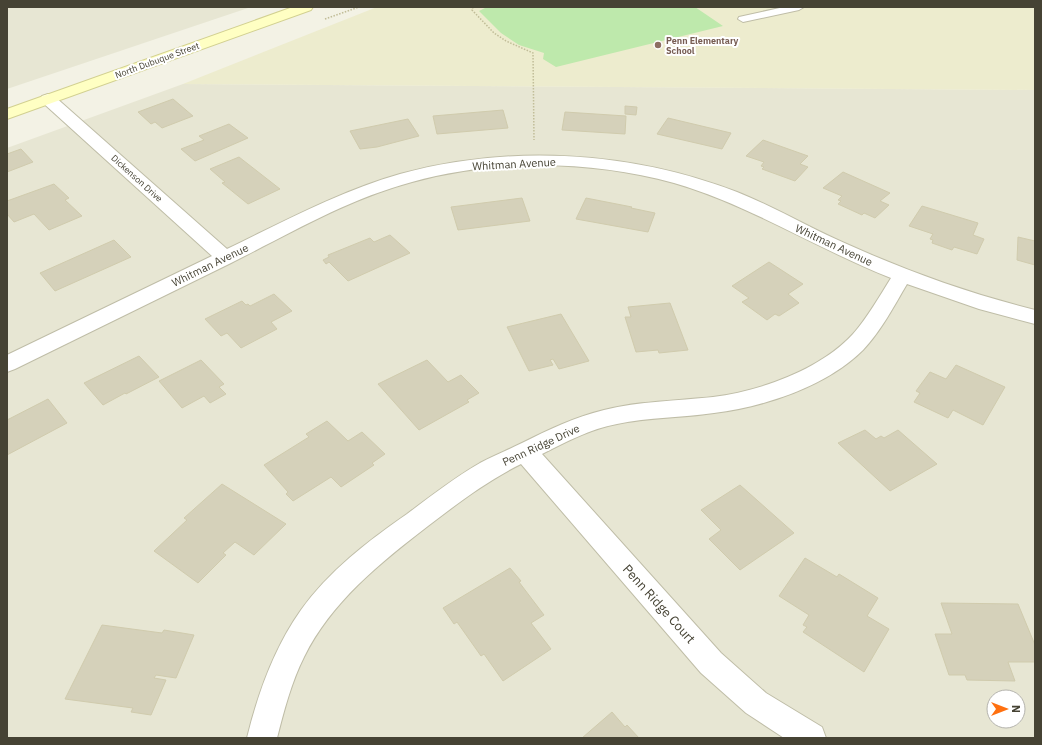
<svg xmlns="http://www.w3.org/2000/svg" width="1042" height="745" font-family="'IBM Plex Sans',sans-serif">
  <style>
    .residential { fill: #e7e6d3; fill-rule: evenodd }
    .education { fill: #edecce }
    .green { fill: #bee9ac }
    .building { fill: #d5d1ba; stroke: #d0cbad }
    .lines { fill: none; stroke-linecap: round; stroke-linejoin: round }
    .lane-casing { stroke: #bfbda7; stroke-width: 2 }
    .street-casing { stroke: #bfbda7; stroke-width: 2 }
    .secondary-casing { stroke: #d2d091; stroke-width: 2 }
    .path { stroke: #c1bd98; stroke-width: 1.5; stroke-dasharray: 1.5 1.5; stroke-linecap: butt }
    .lane { fill: #fff; fill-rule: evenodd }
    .street { fill: #fff; fill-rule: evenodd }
    .secondary { fill: #ffffc3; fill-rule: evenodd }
    .education-dot { fill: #8d6e63; stroke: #fff; stroke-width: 1.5 }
    .labels { text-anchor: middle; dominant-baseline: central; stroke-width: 4; stroke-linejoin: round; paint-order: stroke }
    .far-education-label { font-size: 9px; font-weight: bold; fill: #785e54; stroke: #fff; text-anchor: start }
    .far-street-label { font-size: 9px; fill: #464334; stroke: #fff }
    .street-label { font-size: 11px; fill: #464334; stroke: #fff }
    .near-street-label { font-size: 13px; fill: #464334; stroke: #fff }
  </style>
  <rect width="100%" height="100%" fill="#f3f2e5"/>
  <g class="residential">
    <polygon points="7,7 251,7 7,89"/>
    <path d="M183 84 1035 90V738H7V148ZM994 697H1018V721H994Z"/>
  </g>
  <polygon class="education" points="377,7 1035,7 1035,90 183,84"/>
  <polygon class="green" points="487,7 695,7 723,26 556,67 543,59 544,53 519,45 501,33 479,11"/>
  <g class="building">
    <polygon points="173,99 193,116 162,128 155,122 151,124 138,112"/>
    <polygon points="625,106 637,107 636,115 625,114"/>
    <polygon points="503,110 508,128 437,134 433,116"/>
    <polygon points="565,112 626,116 625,134 562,130"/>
    <polygon points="668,118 731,133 722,149 657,134"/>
    <polygon points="408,119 419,136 377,147 360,149 350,131"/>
    <polygon points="229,124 248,138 195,161 181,149 204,140 199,136"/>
    <polygon points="763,140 808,156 800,164 808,167 795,181 762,169 764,167 761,166 764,162 746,156"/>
    <polygon points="21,149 33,162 7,172 7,154"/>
    <polygon points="239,157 280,189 248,204 222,183 225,182 210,169"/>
    <polygon points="843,172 890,193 880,201 889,205 875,218 864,213 862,215 838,204 841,201 838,200 842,196 823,188"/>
    <polygon points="54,184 69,198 65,200 82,216 49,230 34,214 14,222 7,214 7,201"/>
    <polygon points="522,198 530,221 458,230 451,207"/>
    <polygon points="586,198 632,207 631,208 655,213 648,232 576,219"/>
    <polygon points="922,206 978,223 973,235 984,239 977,254 954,247 952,250 932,243 933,240 930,239 933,234 909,226"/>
    <polygon points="390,235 410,253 348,281 329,262 326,264 323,260 329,257 328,255 370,238 374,242"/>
    <polygon points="1018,237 1035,241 1035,265 1017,260"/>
    <polygon points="114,240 131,257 55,291 40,273"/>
    <polygon points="769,262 803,284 788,294 799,303 779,316 775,314 767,320 742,302 749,298 732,286"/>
    <polygon points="274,294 292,311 271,322 277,329 241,348 227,333 221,336 205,319 242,301 246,305 248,304 250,306"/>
    <polygon points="670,303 688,350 659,353 658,350 636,352 625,317 631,317 628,307"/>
    <polygon points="561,314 589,361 559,369 553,359 550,360 553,365 529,371 507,327"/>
    <polygon points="139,356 159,377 126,394 125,393 103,405 84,383"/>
    <polygon points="201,360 224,384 219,387 226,394 210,403 204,396 182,408 159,381"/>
    <polygon points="427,360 448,382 461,375 479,393 467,400 469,402 419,430 378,384"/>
    <polygon points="956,365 1005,387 983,425 953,410 948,418 914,402 920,393 916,391 930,372 946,379"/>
    <polygon points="48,399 67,423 7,455 7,420"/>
    <polygon points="327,421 348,441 362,432 385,454 372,463 374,465 341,487 331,477 293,501 286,494 288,492 264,465 309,437 306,434"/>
    <polygon points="865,430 876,439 881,436 884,438 898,430 937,464 890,491 838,443"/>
    <polygon points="222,484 286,524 254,555 235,542 223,553 226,555 198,583 154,551 187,520 184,518"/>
    <polygon points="740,485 794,533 740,570 709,539 721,530 701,510"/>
    <polygon points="805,558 837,577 839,574 878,598 867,616 889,629 864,672 803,632 807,627 803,625 809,615 779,596"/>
    <polygon points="510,568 521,581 519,582 544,615 531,623 551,649 503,681 484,654 481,656 457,622 454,624 443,608"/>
    <polygon points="941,603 1018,604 1035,645 1035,662 1008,662 1015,681 967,680 965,675 949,675 935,634 952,634"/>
    <polygon points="102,625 162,633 164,630 194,635 176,678 156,675 154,678 166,680 151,715 131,712 133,708 65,699"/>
    <polygon points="612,712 625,727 627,725 639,738 582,738"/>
  </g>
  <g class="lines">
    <defs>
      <polygon id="lane" points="784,7 804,7 799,10 743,22 738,19 739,17"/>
      <path id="street" d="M48 94 54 96 227 249C283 222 340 191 400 174 509 144 631 151 737 192 775 207 811 229 849 245 909 272 971 294 1035 310V324L979 309 907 284C894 306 881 331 863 350 827 386 764 407 714 413 682 418 649 417 617 424 590 429 566 442 542 454L721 653 766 693 822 727 826 738H784L746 713 701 673 521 464C487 481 458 503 428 526 380 563 331 602 304 657 291 683 284 711 277 738H247C258 693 274 648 301 610 329 571 368 541 407 514 431 496 454 478 480 463 493 456 508 450 522 443 548 430 575 417 604 410 640 401 676 401 713 397 760 391 820 370 853 334 868 317 879 297 891 278 817 249 750 205 674 183 590 160 496 159 412 182 348 199 289 234 231 263 159 298 87 334 15 369L7 372V355L212 256 42 102 40 99 42 96Z"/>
      <polygon id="secondary" points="293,7 313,7 311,10 7,119 7,109"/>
    </defs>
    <use href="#lane" class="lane-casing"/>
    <use href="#street" class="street-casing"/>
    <use href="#secondary" class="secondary-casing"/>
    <g class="path">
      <polyline points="473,7 472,10 494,33 506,41 533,53 534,140"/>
      <polyline points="325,19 359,7"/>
    </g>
    <use href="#lane" class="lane"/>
    <use href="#street" class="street"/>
    <use href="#secondary" class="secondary"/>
  </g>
  <circle class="education-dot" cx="658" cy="45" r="4"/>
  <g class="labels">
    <g class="far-education-label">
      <text x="666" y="40">Penn Elementary<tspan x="666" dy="10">School</tspan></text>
    </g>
    <g class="far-street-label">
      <text transform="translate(157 60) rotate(-20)">North Dubuque Street</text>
      <text transform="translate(137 178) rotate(42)">Dickenson Drive</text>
    </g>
    <g class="street-label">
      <text transform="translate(514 164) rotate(-3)">Whitman Avenue</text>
      <text transform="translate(834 245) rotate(25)">Whitman Avenue</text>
      <text transform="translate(210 265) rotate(-26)">Whitman Avenue</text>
      <text transform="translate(541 445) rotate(-25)">Penn Ridge Drive</text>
    </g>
    <g class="near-street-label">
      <text transform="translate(659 604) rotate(48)">Penn Ridge Court</text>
    </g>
  </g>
  <rect width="1042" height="745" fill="none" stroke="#464334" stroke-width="16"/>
  <g transform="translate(1006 709) rotate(90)"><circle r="19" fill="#ffffff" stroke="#b5b4ae"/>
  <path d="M0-3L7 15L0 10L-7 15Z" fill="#ff7010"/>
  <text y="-6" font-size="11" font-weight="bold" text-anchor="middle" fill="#464334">N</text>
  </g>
</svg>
